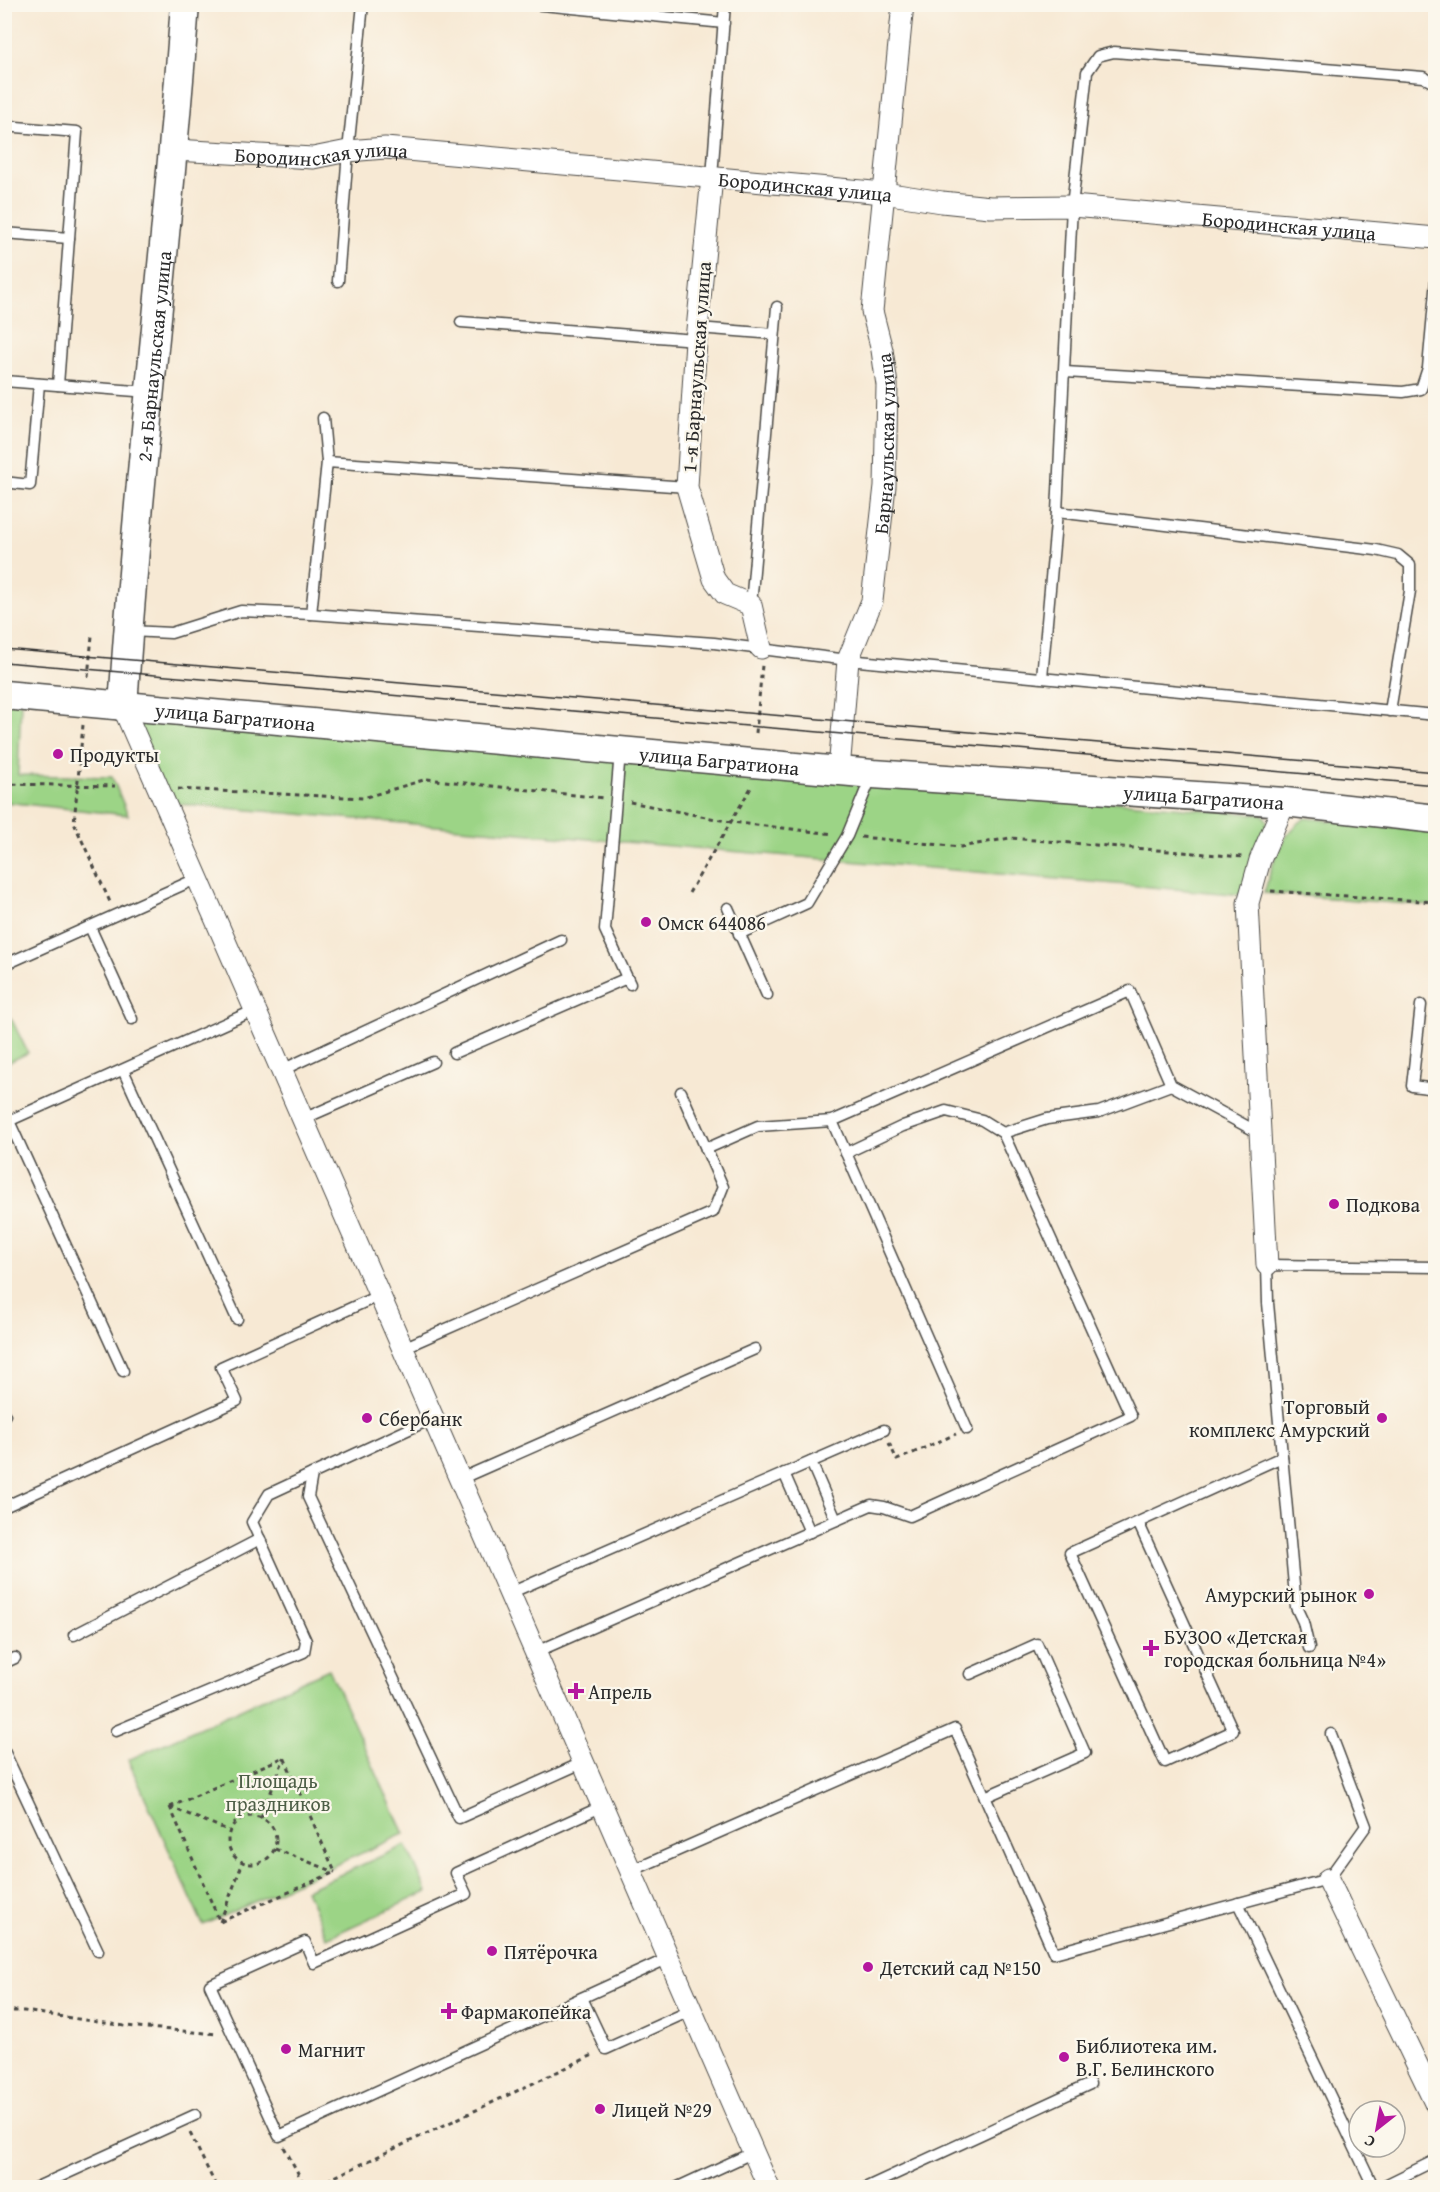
<svg xmlns="http://www.w3.org/2000/svg" width="1440" height="2192" font-family="'Gentium Book Plus',serif">
  <style>
    .green { fill: #9cd486; stroke: #648058; stroke-width: 1.5 }
    .lines { fill: none; stroke-linecap: round; stroke-linejoin: round }
    .lane-casing { stroke: #4a4844; stroke-width: 13 }
    .street-casing { stroke: #4a4844; stroke-width: 23 }
    .secondary-casing { stroke: #4a4844; stroke-width: 31 }
    .path { stroke: #4a4844; stroke-width: 3; stroke-dasharray: 4.5 4.5; stroke-linecap: butt }
    .lane { stroke: #fff; stroke-width: 10 }
    .street { stroke: #fff; stroke-width: 21 }
    .secondary { stroke: #fff; stroke-width: 28 }
    .tram { stroke: #2b2b2b; stroke-width: 1.5 }
    .poi-dot { fill: #b5179e; stroke: #fbf7ec; stroke-width: 2 }
    .labels { text-anchor: middle; dominant-baseline: central; stroke-width: 4.5; stroke-linejoin: round; paint-order: stroke }
    .street-label { font-size: 20px; fill: #2b2b2b; stroke: #fbf7ec }
    .poi-label { font-size: 20px; fill: #2b2b2b; stroke: #fbf7ec; text-anchor: start }
    .park-label { font-size: 20px; fill: #4d5e46; stroke: #fbf7ec }
  </style>
  <rect width="100%" height="100%" fill="#fbf7ec"/>
  <filter id="ink" filterUnits="userSpaceOnUse"><feTurbulence type="fractalNoise" baseFrequency=".0167" numOctaves="2"/><feDisplacementMap in="SourceGraphic" scale="12" xChannelSelector="R" yChannelSelector="G"/><feConvolveMatrix kernelMatrix="1 2 1 2 8 2 1 2 1" color-interpolation-filters="sRGB"/></filter>
  <filter id="wash" filterUnits="userSpaceOnUse"><feTurbulence type="fractalNoise" baseFrequency=".008" numOctaves="4" result="noise"/><feDisplacementMap in="SourceGraphic" scale="24" xChannelSelector="R" yChannelSelector="G"/><feGaussianBlur stdDeviation="1.35" result="paint"/><feColorMatrix in="noise" values="0 0 0 0 0 0 0 0 0 0 0 0 0 0 0 0 0 1.4 0 .05"/><feComposite in="paint" operator="in"/></filter>
  <g filter="url(#wash)">
    <rect width="100%" height="100%" fill="#f7e9d4"/>
    <g class="green">
      <polygon points="4,701 21,703 18,775 112,777 128,815 5,802"/>
      <polygon points="141,716 1264,815 1268,823 1244,895 157,802 137,740"/>
      <path d="M1305 818 1435 831V906L1264 893C1274 861 1277 839 1305 818Z"/>
      <polygon points="11,1018 28,1053 5,1064 5,1021"/>
      <polygon points="329,1669 404,1834 203,1925 128,1760"/>
      <polygon points="406,1845 427,1892 327,1938 306,1890"/>
    </g>
  </g>
  <g filter="url(#ink)">
    <g class="lines">
      <defs>
        <g id="lane">
          <polyline points="532,4 724,23"/>
          <polyline points="4,126 77,132 58,385"/>
          <polyline points="712,177 725,4"/>
          <polyline points="4,233 69,238"/>
          <polyline points="338,281 348,151 363,4"/>
          <polyline points="461,322 696,340"/>
          <polyline points="698,328 774,334"/>
          <polyline points="1065,372 1403,392 1421,389 1428,368 1436,280"/>
          <polyline points="4,381 149,392"/>
          <polyline points="327,462 687,487"/>
          <polyline points="4,482 30,485 39,384"/>
          <polyline points="1057,512 1376,550 1398,555 1410,565 1410,591 1390,711"/>
          <polyline points="751,605 777,307"/>
          <polyline points="311,614 327,462 323,418"/>
          <polyline points="130,631 171,633 241,611 311,614 714,643 848,660 1436,715"/>
          <polyline points="1042,677 1057,512 1072,206 1087,72 1098,56 1114,52 1423,77 1436,84"/>
          <polyline points="620,752 605,930 630,984"/>
          <polyline points="728,908 767,995"/>
          <polyline points="90,927 132,1019"/>
          <polyline points="739,934 807,903 847,836 872,775"/>
          <polyline points="4,965 198,878"/>
          <polyline points="1421,1005 1412,1086 1436,1089"/>
          <polyline points="454,1053 627,978"/>
          <polyline points="123,1070 237,1319"/>
          <polyline points="282,1070 561,940"/>
          <polyline points="303,1119 433,1062"/>
          <polyline points="9,1121 123,1371"/>
          <polyline points="4,1123 255,1010"/>
          <polyline points="1003,1133 1047,1119 1099,1112 1171,1085"/>
          <polyline points="706,1149 758,1126 832,1121"/>
          <polyline points="403,1348 713,1212 723,1187 681,1092"/>
          <polyline points="4,1414 5,1415"/>
          <polyline points="433,1418 312,1474 308,1497 459,1818 584,1762"/>
          <polyline points="967,1429 832,1121 1130,991 1171,1085 1259,1133"/>
          <polyline points="811,1462 836,1520"/>
          <polyline points="784,1473 810,1532"/>
          <polyline points="460,1479 755,1349"/>
          <polyline points="4,1507 237,1401 221,1367 380,1295"/>
          <polyline points="1138,1522 1233,1731 1165,1762 1070,1553 1282,1457"/>
          <polyline points="510,1593 884,1430"/>
          <polyline points="74,1635 260,1539"/>
          <polyline points="1309,1648 1303,1622 1296,1607 1268,1303 1267,1265 1436,1267"/>
          <polyline points="536,1652 871,1505 884,1507 910,1516 1131,1416 1003,1133 982,1120 946,1111 903,1126 846,1153"/>
          <polyline points="4,1663 15,1658"/>
          <polyline points="970,1674 1037,1644 1085,1753 985,1797"/>
          <polyline points="116,1731 304,1652 306,1641 252,1522 269,1494 312,1474"/>
          <polyline points="4,1751 98,1951"/>
          <polyline points="603,1806 456,1873 466,1894 314,1963 305,1942 210,1985 279,2136 669,1958"/>
          <polyline points="631,1871 955,1729 1054,1953 1328,1879 1366,1826 1331,1734"/>
          <polyline points="1238,1903 1374,2188"/>
          <polyline points="582,1998 606,2049 692,2010"/>
          <polyline points="35,2188 195,2115"/>
          <polyline points="676,2188 754,2152"/>
          <polyline points="865,2188 1090,2084"/>
          <polyline points="1379,2188 1436,2160"/>
        </g>
        <g id="street">
          <path id="s1" d="M175 150 313 158 348 151 385 148 884 193 942 202 990 207 1072 206 1436 238"/>
          <polyline points="712,177 696,340 687,487 714,579 725,594 751,605 761,648"/>
          <polyline points="123,707 769,2188"/>
          <path id="s2" d="M839 771 848 660 872 601 885 486 887 385 882 350 872 311 903 4"/>
          <polyline points="1267,1265 1248,903 1260,860 1285,802"/>
          <polyline points="1328,1879 1436,2104"/>
        </g>
        <g id="secondary">
          <path id="s3" d="M4 695 873 774 1285 802 1436 819"/>
          <path id="s4" d="M123 707C138 472 168 239 185 4"/>
        </g>
      </defs>
      <use href="#lane" class="lane-casing"/>
      <use href="#street" class="street-casing"/>
      <use href="#secondary" class="secondary-casing"/>
      <g class="path">
        <polyline points="88,677 92,636"/>
        <polyline points="83,725 74,823 110,902"/>
        <polyline points="756,733 762,665"/>
        <polyline points="4,784 115,786"/>
        <polyline points="178,789 363,798 427,779 603,798"/>
        <polyline points="630,802 731,822 834,834"/>
        <polyline points="861,837 961,847 1010,838 1243,857"/>
        <polyline points="1271,891 1436,902"/>
        <polyline points="689,893 752,786"/>
        <polyline points="889,1443 897,1460 956,1434"/>
        <polyline points="170,1807 284,1757 335,1872"/>
        <polyline points="170,1807 220,1922 335,1872"/>
        <polyline points="170,1807 230,1831"/>
        <circle cx="252" cy="1840" r="24"/>
        <polyline points="261,1818 284,1758"/>
        <polyline points="275,1849 335,1872"/>
        <polyline points="220,1922 243,1862"/>
        <polyline points="4,2011 24,2011 125,2026 217,2034"/>
        <polyline points="190,2133 217,2188"/>
        <polyline points="284,2147 306,2188"/>
        <polyline points="311,2188 593,2055"/>
      </g>
      <use href="#lane" class="lane"/>
      <use href="#street" class="street"/>
      <use href="#secondary" class="secondary"/>
      <g class="tram">
        <polyline points="4,649 1436,772"/>
        <polyline points="4,662 1436,785"/>
      </g>
    </g>
  </g>
  <g class="poi-dot">
    <circle cx="58" cy="754" r="6"/>
    <circle cx="646" cy="922" r="6"/>
    <circle cx="1334" cy="1204" r="6"/>
    <circle cx="367" cy="1418" r="6"/>
    <circle cx="1382" cy="1418" r="6"/>
    <circle cx="1369" cy="1594" r="6"/>
    <path d="M1148 1639h6v6h6v6h-6v6h-6v-6h-6v-6h6z"/>
    <path d="M573 1682h6v6h6v6h-6v6h-6v-6h-6v-6h6z"/>
    <circle cx="492" cy="1951" r="6"/>
    <circle cx="868" cy="1967" r="6"/>
    <path d="M446 2002h6v6h6v6h-6v6h-6v-6h-6v-6h6z"/>
    <circle cx="286" cy="2049" r="6"/>
    <circle cx="1064" cy="2057" r="6"/>
    <circle cx="600" cy="2109" r="6"/>
  </g>
  <g class="labels">
    <g class="street-label">
      <text stroke="none"><textPath href="#s1" startOffset="147">Бородинская улица</textPath></text>
      <text stroke="none"><textPath href="#s1" startOffset="633">Бородинская улица</textPath></text>
      <text stroke="none"><textPath href="#s1" startOffset="1119">Бородинская улица</textPath></text>
      <text stroke="none"><textPath href="#s4" startOffset="352">2-я Барнаульская улица</textPath></text>
      <text transform="translate(696 367) rotate(-86)">1-я Барнаульская улица</text>
      <text stroke="none"><textPath href="#s2" startOffset="333">Барнаульская улица</textPath></text>
      <text stroke="none"><textPath href="#s3" startOffset="232">улица Багратиона</textPath></text>
      <text stroke="none"><textPath href="#s3" startOffset="718">улица Багратиона</textPath></text>
      <text stroke="none"><textPath href="#s3" startOffset="1204">улица Багратиона</textPath></text>
    </g>
    <g class="poi-label">
      <text x="70" y="754">Продукты</text>
      <text x="658" y="922">Омск 644086</text>
      <text x="1346" y="1204">Подкова</text>
      <text x="1370" y="1406" text-anchor="end">Торговый<tspan x="1370" dy="23">комплекс Амурский</tspan></text>
      <text x="379" y="1418">Сбербанк</text>
      <text x="1357" y="1594" text-anchor="end">Амурский рынок</text>
      <text x="1164" y="1636">БУЗОО «Детская<tspan x="1164" dy="23">городская больница №4»</tspan></text>
      <text x="588" y="1691">Апрель</text>
      <text x="504" y="1951">Пятёрочка</text>
      <text x="880" y="1967">Детский сад №150</text>
      <text x="461" y="2011">Фармакопейка</text>
      <text x="1076" y="2045">Библиотека им.<tspan x="1076" dy="23">В.Г. Белинского</tspan></text>
      <text x="298" y="2049">Магнит</text>
      <text x="612" y="2109">Лицей №29</text>
    </g>
    <g class="park-label">
      <text x="278" y="1780">Площадь<tspan x="278" dy="23">праздников</tspan></text>
    </g>
  </g>
  <rect width="1440" height="2192" fill="none" stroke="#fbf7ec" stroke-width="24"/>
  <g transform="translate(1377 2129) rotate(211)"><circle r="28" fill="#fbf7ec" stroke="#a8a59f" stroke-width="1.5"/>
  <path d="M0-4.5L10 22L0 15L-10 22Z" fill="#b5179e"/>
  <text y="-9" font-size="16" font-weight="bold" text-anchor="middle" fill="#2b2b2b">С</text>
  </g>
</svg>
